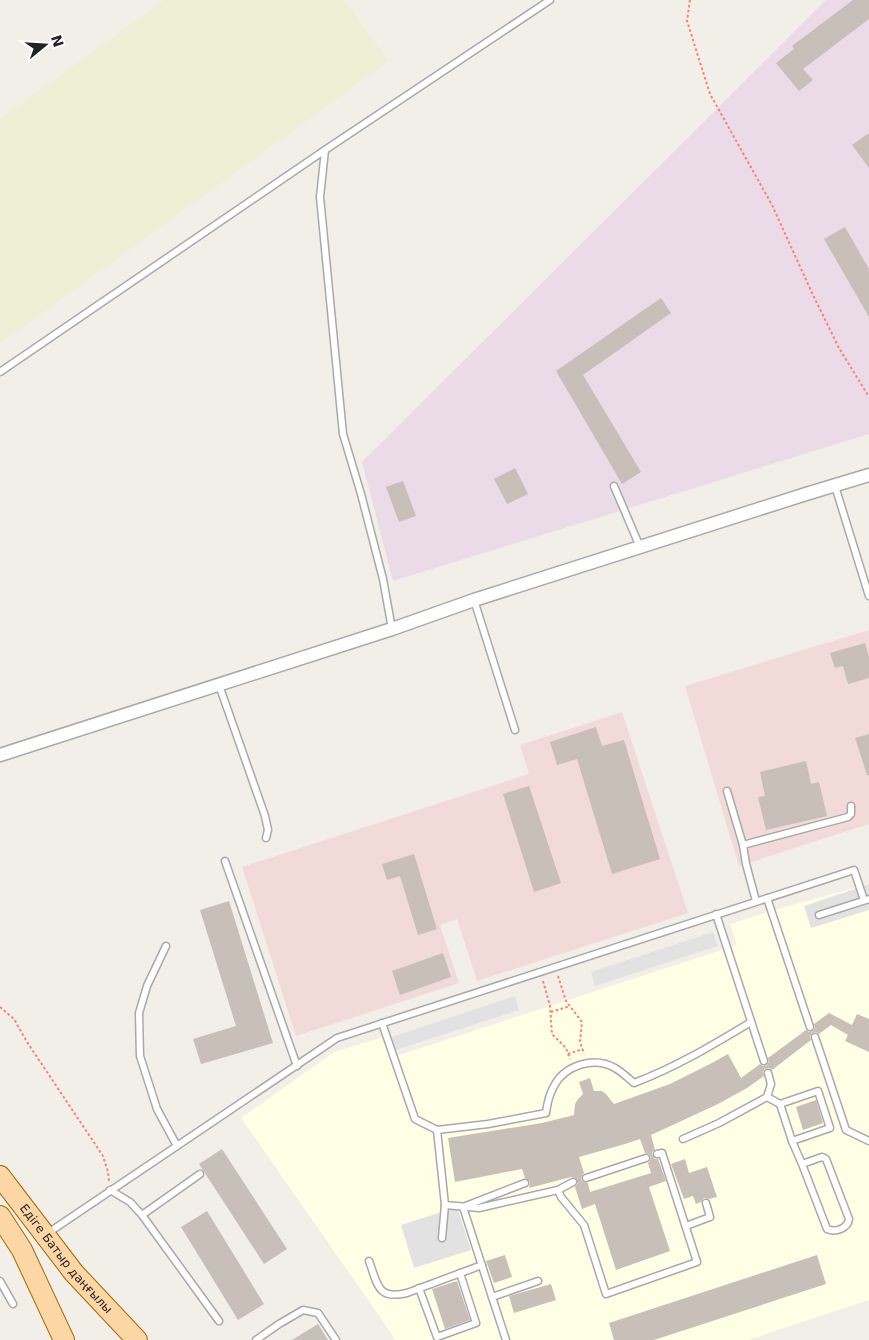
<svg xmlns="http://www.w3.org/2000/svg" width="869" height="1340" font-family="'DejaVu Sans',sans-serif">
  <style>
    .commercial { fill: #f2dad9 }
    .industrial { fill: #ebdbe8 }
    .education { fill: #ffffe5 }
    .farmland { fill: #eef0d5 }
    .parking { fill: #e2e2e2 }
    .building { fill: #c7bfb8; fill-rule: evenodd }
    .lines { fill: none; stroke-linecap: round; stroke-linejoin: round }
    .service-casing { stroke: #a9a9a9; stroke-width: 9 }
    .minor-casing { stroke: #a9a9a9; stroke-width: 15 }
    .primary-casing { stroke: #a06b00; stroke-width: 22 }
    .path { stroke: #fa8072; stroke-width: 2; stroke-dasharray: 2.5 2.5; stroke-linecap: butt }
    .service { stroke: #fff; stroke-width: 6 }
    .minor { stroke: #fff; stroke-width: 12 }
    .primary { stroke: #fcd6a4; stroke-width: 20 }
    .labels { text-anchor: middle; dominant-baseline: central; stroke-width: 4; stroke-linejoin: round; paint-order: stroke }
    .street-label { font-size: 12px; fill: #222; stroke: #fff }
  </style>
  <rect width="100%" height="100%" fill="#f2efe9"/>
  <g class="commercial">
    <polygon points="869,630 869,824 739,866 685,686"/>
    <polygon points="622,712 688,913 477,981 457,919 440,925 459,983 296,1036 242,867 529,774 520,745"/>
  </g>
  <polygon class="industrial" points="826,0 869,0 869,434 393,581 362,462"/>
  <polygon class="education" points="869,884 869,1300 748,1340 396,1340 241,1118 334,1052 383,1037 390,1058 737,945 730,924 771,911"/>
  <polygon class="farmland" points="164,0 344,0 389,61 0,344 0,119"/>
  <g class="parking">
    <polygon points="869,884 869,910 811,928 804,906"/>
    <polygon points="713,932 718,946 595,986 591,972"/>
    <polygon points="515,996 519,1010 396,1050 392,1037"/>
    <polygon points="457,1207 471,1250 414,1268 401,1225"/>
  </g>
  <g class="building">
    <polygon points="853,0 869,0 869,19 803,69 813,80 799,91 776,63 794,49 792,46"/>
    <polygon points="869,133 869,168 852,145"/>
    <polygon points="845,227 869,269 869,317 824,239"/>
    <polygon points="661,298 671,313 583,375 641,472 622,484 556,371"/>
    <polygon points="515,468 528,494 507,504 494,479"/>
    <polygon points="403,481 416,516 399,522 386,487"/>
    <polygon points="865,643 869,657 869,678 848,684 843,666 835,668 830,653"/>
    <polygon points="596,727 602,746 624,740 660,859 612,874 577,759 557,765 550,742"/>
    <polygon points="869,734 869,775 867,775 855,738"/>
    <polygon points="806,761 811,784 819,782 827,816 766,830 758,797 765,796 760,772"/>
    <polygon points="529,786 561,883 534,892 503,794"/>
    <polygon points="414,854 437,929 418,935 400,876 387,880 382,864"/>
    <polygon points="229,901 273,1043 201,1064 193,1039 236,1026 200,910"/>
    <polygon points="443,953 451,977 400,995 392,971"/>
    <path d="M829 1013 852 1025 857 1014 869 1019V1052L845 1041 848 1035 831 1025 819 1034 816 1032 812 1033 810 1036 811 1040 772 1070 769 1068 765 1069 763 1072 764 1076 747 1088 718 1104 651 1135 655 1150 652 1152V1155L655 1159H658L666 1181 649 1187 670 1251 616 1270 595 1204 582 1209 575 1187 578 1183 575 1178 571 1177 529 1188 530 1182 525 1178 522 1169 455 1182 448 1138 542 1123 574 1115 575 1104 578 1099 583 1094 579 1082 590 1078 594 1091H602L606 1094 614 1104 670 1084 710 1064 728 1054 741 1078 760 1064 763 1066 767 1065 769 1062 768 1058 806 1030 809 1032 813 1031 815 1028 814 1024ZM640 1139 645 1153 649 1154 651 1157 650 1161 648 1163 651 1173 590 1192 588 1183 583 1182 581 1179 582 1175 584 1173 579 1157 625 1144Z"/>
    <polygon points="816,1100 823,1123 803,1130 796,1107"/>
    <polygon points="222,1149 287,1249 264,1264 199,1164"/>
    <polygon points="685,1159 689,1173 707,1167 717,1197 709,1199 704,1198 701,1202 696,1204 693,1196 684,1199 671,1164"/>
    <polygon points="207,1211 264,1304 238,1320 181,1227"/>
    <polygon points="505,1255 512,1277 494,1283 486,1261"/>
    <polygon points="817,1255 826,1284 654,1340 614,1340 609,1323"/>
    <polygon points="457,1281 470,1320 445,1329 432,1289"/>
    <polygon points="551,1284 556,1300 514,1313 509,1296"/>
    <polygon points="318,1324 328,1340 292,1340"/>
  </g>
  <g class="lines">
    <defs>
      <g id="service">
        <polyline points="325,150 320,197 343,434 361,494 383,579 392,629"/>
        <polyline points="0,372 325,150 550,0"/>
        <polyline points="614,486 640,547"/>
        <polyline points="835,486 869,596"/>
        <polyline points="474,600 515,730"/>
        <polyline points="219,685 265,816 268,830 266,838"/>
        <polyline points="727,791 743,845 746,864 756,901"/>
        <polyline points="743,845 848,817 851,814 851,806"/>
        <polyline points="225,861 297,1066"/>
        <polyline points="767,898 810,1027"/>
        <polyline points="716,914 764,1061"/>
        <polyline points="819,915 869,899"/>
        <polyline points="166,946 147,986 139,1013 140,1056 157,1109 177,1146"/>
        <path d="M382 1023 415 1119 437 1130 488 1124 546 1113C547 1104 549 1095 554 1086 565 1065 594 1056 615 1068 622 1072 628 1078 634 1083 676 1067 713 1045 751 1022"/>
        <polyline points="815,1037 846,1130 869,1141"/>
        <polygon points="818,1091 830,1128 792,1141 780,1104"/>
        <polyline points="767,1097 780,1104"/>
        <polyline points="437,1130 445,1205 479,1208 558,1190 573,1182"/>
        <polyline points="683,1139 719,1123 767,1097 771,1084 768,1073"/>
        <path d="M792 1141 802 1164 827 1229C836 1233 848 1228 849 1219L826 1159 822 1157 802 1164"/>
        <polyline points="586,1178 646,1158"/>
        <polyline points="525,1183 463,1207 492,1297 538,1281"/>
        <polyline points="110,1190 130,1202 142,1215 219,1321"/>
        <polyline points="558,1190 561,1197 584,1225 606,1294 697,1262 662,1153 657,1154"/>
        <polyline points="142,1215 200,1174"/>
        <polyline points="686,1226 710,1217 706,1203"/>
        <polyline points="48,1233 337,1038 854,870 864,900"/>
        <polyline points="442,1238 445,1205"/>
        <path d="M369 1261C378 1285 377 1300 407 1293L482 1265"/>
        <polyline points="0,1281 13,1304"/>
        <polyline points="419,1288 437,1337 476,1323 460,1273"/>
        <polyline points="492,1297 506,1340"/>
        <polyline points="256,1340 279,1324 303,1310 318,1313 336,1340"/>
      </g>
      <polyline id="minor" points="0,755 392,629 474,600 806,494 869,475"/>
      <g id="primary">
        <path id="s1" d="M0 1176 74 1273 137 1340"/>
        <polyline points="0,1216 22,1250 64,1340"/>
      </g>
    </defs>
    <use href="#service" class="service-casing"/>
    <use href="#minor" class="minor-casing"/>
    <use href="#primary" class="primary-casing"/>
    <g class="path">
      <polyline points="690,0 687,21 710,94 772,205 813,295 839,348 869,397"/>
      <polyline points="558,976 566,1001 582,1022 580,1042 584,1054"/>
      <polyline points="543,981 550,1006 552,1034 566,1048 570,1059"/>
      <polyline points="0,1007 14,1019 27,1042 103,1156 108,1172 109,1181"/>
      <polyline points="551,1012 570,1006"/>
      <polyline points="568,1054 583,1049"/>
    </g>
    <use href="#service" class="service"/>
    <use href="#minor" class="minor"/>
    <use href="#primary" class="primary"/>
  </g>
  <g class="labels">
    <g class="street-label">
      <text stroke="none"><textPath href="#s1" startOffset="106">Едіге Батыр даңғылы</textPath></text>
    </g>
  </g>
  <g transform="translate(45 45) rotate(72)" stroke="#ffffff" stroke-width="4" paint-order="stroke">
  <path d="M0-4L9 19L0 12L-9 19Z" fill="#222222"/>
  <text y="-8" font-size="14" font-weight="bold" text-anchor="middle" fill="#222222">N</text>
  </g>
</svg>
